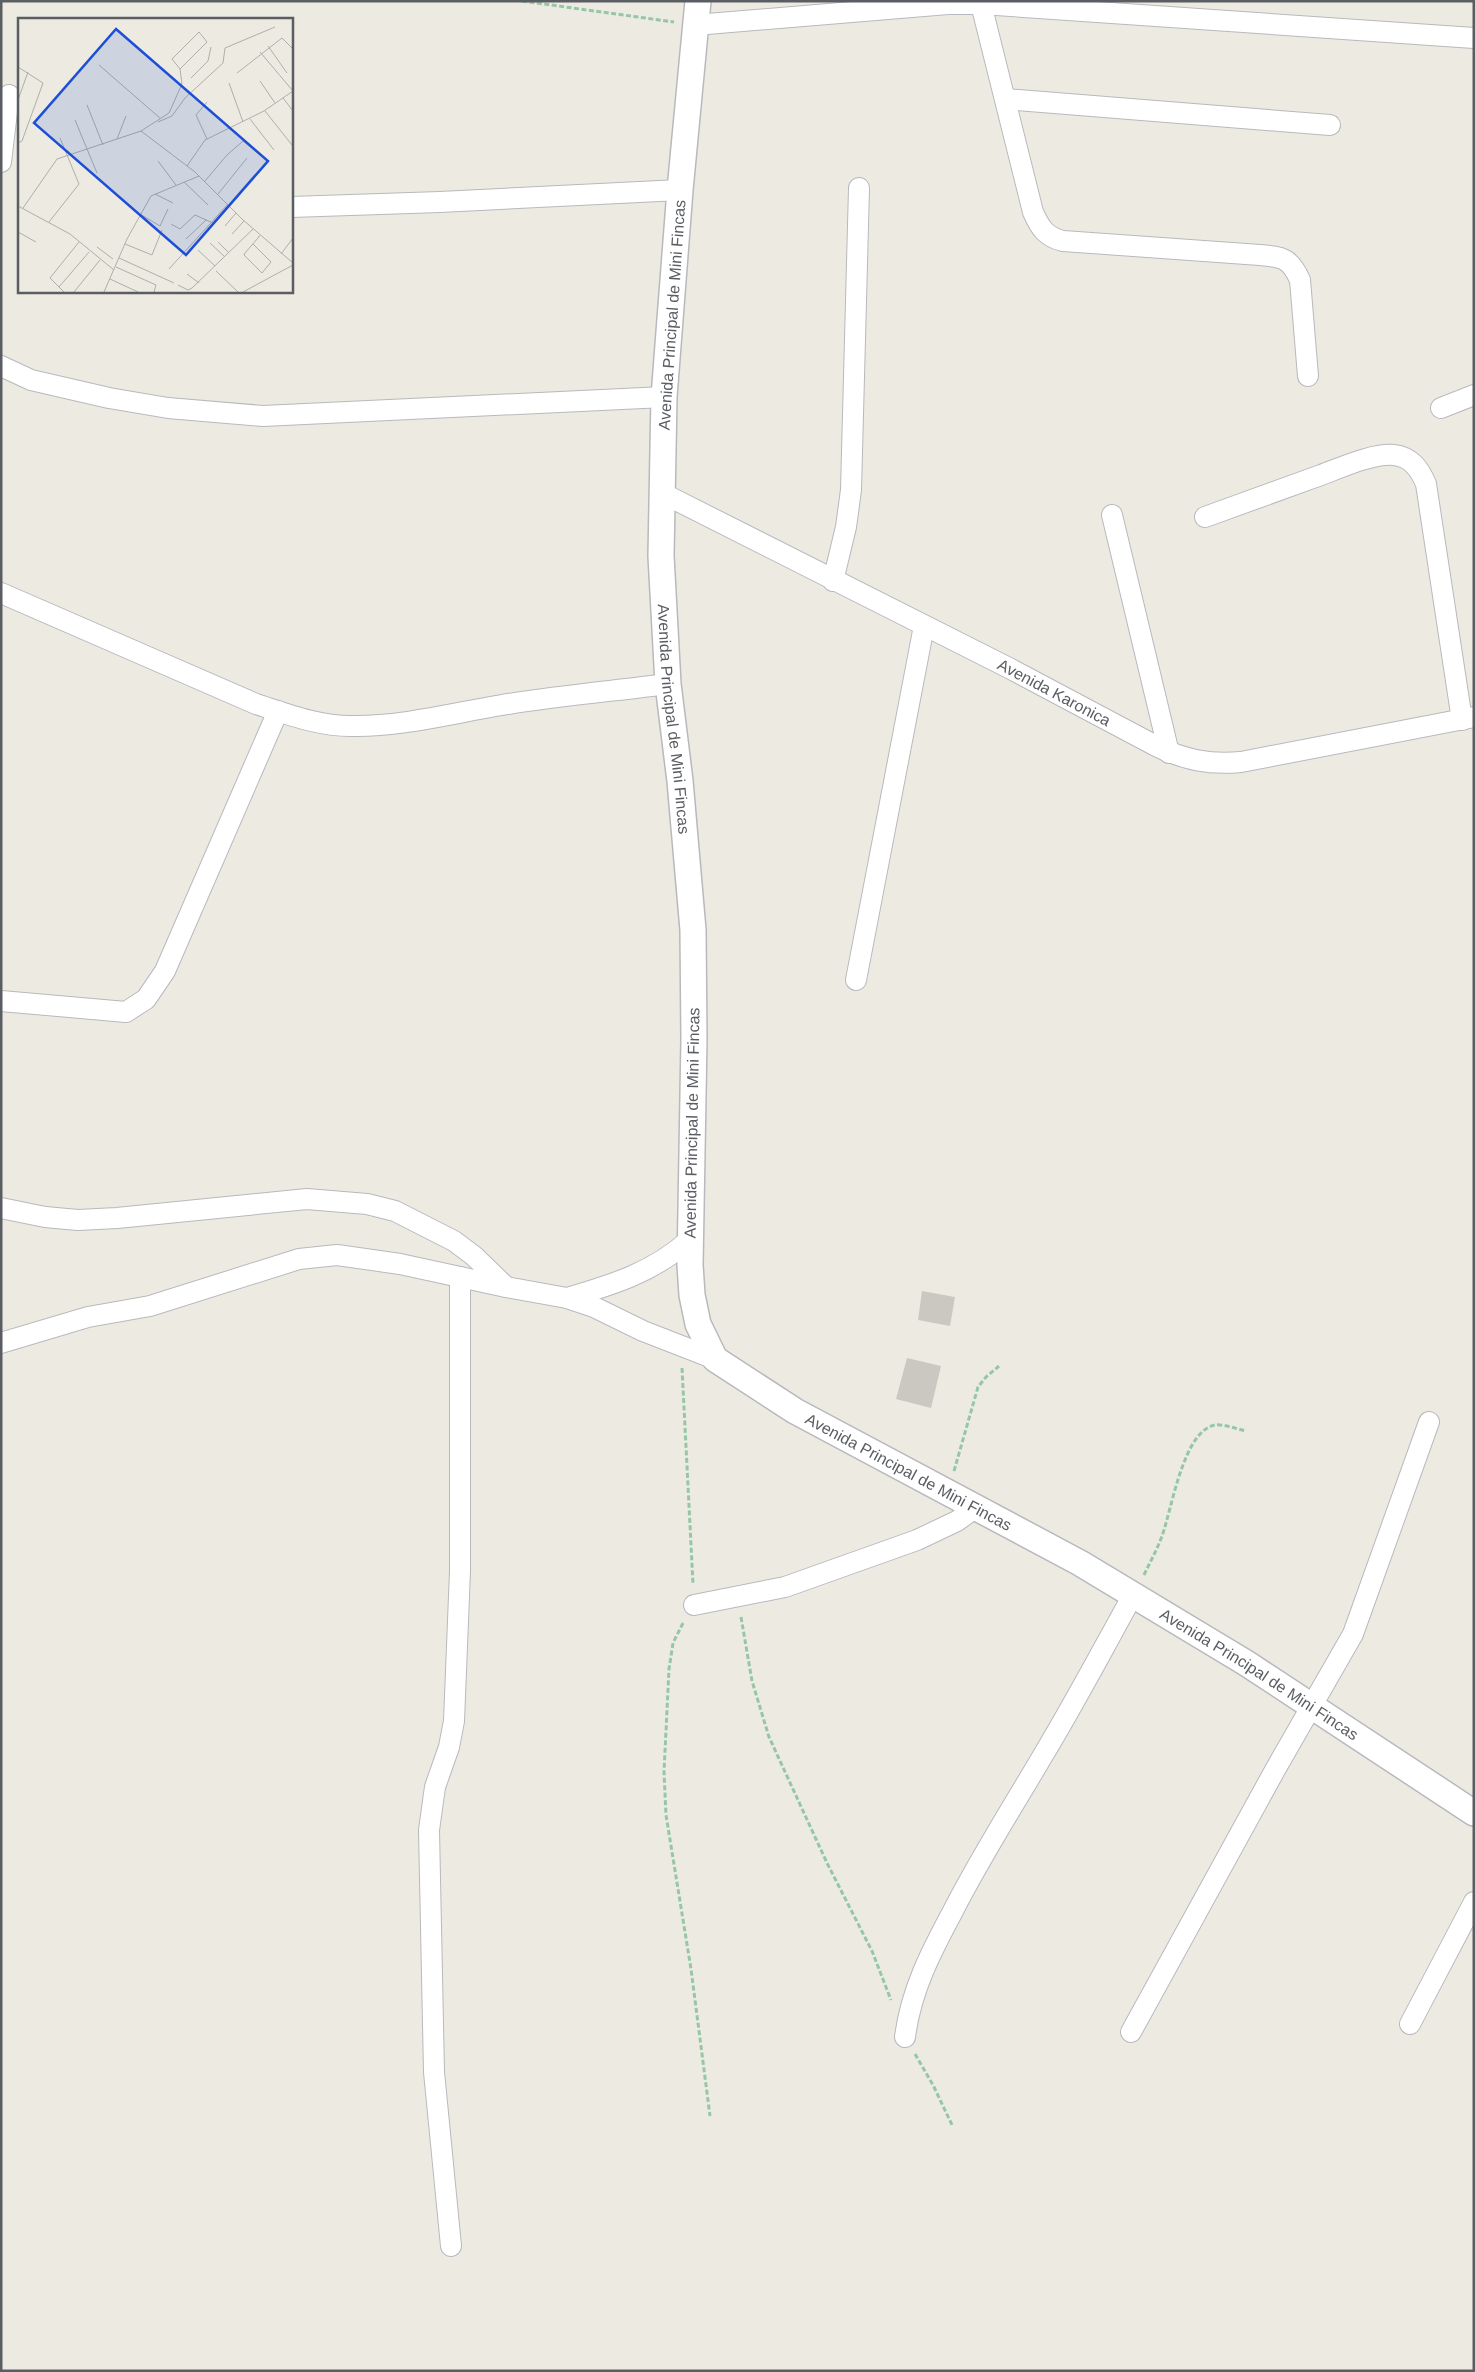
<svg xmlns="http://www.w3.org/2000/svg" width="1475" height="2372" font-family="Arial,sans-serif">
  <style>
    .building { fill: #cac8c0 }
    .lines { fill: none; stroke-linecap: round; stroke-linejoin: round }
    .minor-casing { stroke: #b7b9be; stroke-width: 22 }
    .tertiary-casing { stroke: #b7b9be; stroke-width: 28 }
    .path { stroke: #95c7a7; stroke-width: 3; stroke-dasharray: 5 2.5; stroke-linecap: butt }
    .minor { stroke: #fff; stroke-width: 20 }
    .tertiary { stroke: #fff; stroke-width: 25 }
    .labels { text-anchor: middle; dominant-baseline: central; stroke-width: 4; stroke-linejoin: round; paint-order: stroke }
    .street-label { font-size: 16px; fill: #5a5d62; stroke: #fff }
    .inset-road { fill: none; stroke: #aeaeaa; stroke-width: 1 }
    .view { fill: #1d4ed8; fill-opacity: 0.15; stroke: #1d4ed8; stroke-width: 2.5 }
    .inset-edge { fill: none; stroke: #5a5d62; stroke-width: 2.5 }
  </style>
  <rect width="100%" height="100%" fill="#edebe1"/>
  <g class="building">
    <polygon points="922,1291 955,1297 950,1326 918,1320"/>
    <polygon points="907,1358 941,1366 931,1408 896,1399"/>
  </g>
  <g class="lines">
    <defs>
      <g id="minor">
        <path d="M981 4 1033 212C1040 228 1046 237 1063 241L1260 255C1283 257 1290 258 1300 280L1308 376"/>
        <polyline points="695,25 948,4 981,4 1474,38"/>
        <polyline points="1005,99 1330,125"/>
        <polyline points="1,162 9,95"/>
        <polyline points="291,207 440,202 680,190"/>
        <polyline points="1,366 31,380 109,398 168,408 263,416 664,397"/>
        <polyline points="1441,408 1474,395"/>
        <path id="s1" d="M662 493 1009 668 1156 746C1185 760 1209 765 1241 762L1474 717"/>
        <polyline points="1112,515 1169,753"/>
        <path d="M1205 517C1243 503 1282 489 1321 475 1340 468 1373 453 1394 455 1412 457 1420 470 1426 484L1462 720"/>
        <polyline points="833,581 846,527 851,490 859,188"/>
        <path d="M1 593 256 704C287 714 318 726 351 726 401 727 453 713 502 705 557 696 613 691 668 684"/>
        <polyline points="856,980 924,626"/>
        <polyline points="1,1001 126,1012 146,999 165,971 278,711"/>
        <polyline points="1,1208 45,1217 78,1220 117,1218 307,1199 367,1204 395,1211 454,1241 474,1256 506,1287"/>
        <path d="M567 1298C612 1285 654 1272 689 1240"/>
        <polyline points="1,1343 88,1317 150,1306 299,1259 337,1255 400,1264 506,1287 567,1298 594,1307 643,1331 715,1359"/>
        <polyline points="694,1605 785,1587 917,1540 957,1521 975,1508"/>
        <polyline points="1410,2024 1474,1902"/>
        <polyline points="1131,2032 1275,1770 1353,1634 1429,1422"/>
        <path d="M905 2037C911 1990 931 1952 953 1911 980 1858 1012 1808 1042 1757 1074 1704 1103 1649 1133 1595"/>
        <polyline points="451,2246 434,2072 429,1830 435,1787 449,1747 454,1721 460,1571 460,1277"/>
      </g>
      <g id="tertiary">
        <path id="s2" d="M698 1 680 190 664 397 661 556 668 684 680 781 693 930 694 1039 690 1265 692 1295 698 1324 715 1359 795 1411 1080 1563 1246 1663 1474 1813"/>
      </g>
    </defs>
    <use href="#minor" class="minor-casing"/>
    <use href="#tertiary" class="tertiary-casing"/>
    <g class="path">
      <polyline points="522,1 674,22"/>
      <polyline points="682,1368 693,1584"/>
      <polyline points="954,1471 978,1387 986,1377 999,1366"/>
      <path d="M1144 1575C1150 1562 1157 1550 1162 1536 1172 1509 1183 1431 1215 1425 1224 1424 1237 1429 1246 1431"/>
      <polyline points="741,1617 752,1681 769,1737 827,1863 872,1951 891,2000"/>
      <polyline points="683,1623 673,1643 669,1669 664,1772 666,1815 691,1969 710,2116"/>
      <polyline points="915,2054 933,2085 953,2127"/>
    </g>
    <use href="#minor" class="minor"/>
    <use href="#tertiary" class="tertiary"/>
  </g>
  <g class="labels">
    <g class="street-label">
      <text transform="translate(672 315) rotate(-86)">Avenida Principal de Mini Fincas</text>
      <text stroke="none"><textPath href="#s1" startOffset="440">Avenida Karonica</textPath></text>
      <text stroke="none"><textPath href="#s2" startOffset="720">Avenida Principal de Mini Fincas</textPath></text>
      <text transform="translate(692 1123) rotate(-89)">Avenida Principal de Mini Fincas</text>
      <text stroke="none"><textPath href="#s2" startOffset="1590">Avenida Principal de Mini Fincas</textPath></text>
      <text stroke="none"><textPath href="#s2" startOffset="1995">Avenida Principal de Mini Fincas</textPath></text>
    </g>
  </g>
  <g transform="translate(18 18)">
    <rect width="275" height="275" fill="#edebe1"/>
    <path class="inset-road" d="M250 28 269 55M242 34 275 73M81 47 143 101M0 49 25 65 4 123 0 125M219 55 264 20 275 31M173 60 190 43 193 29M242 63 257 85M211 65 225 104M265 80 275 93M0 82 10 54M189 84 178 97 189 121M69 87 85 127M247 93 274 127M232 101 256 132M57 102 79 155M140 104 154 98 167 80 205 45 207 30 257 9M123 113 177 154 224 201 275 245M99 121 108 98M140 143 158 167M169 148 187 122 246 93 275 73M187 163 209 137 225 123 243 138M166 164 190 187M137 176 155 185M200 176 229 140M0 188 52 216 96 252M5 190 39 141 123 113 151 95 164 66 162 51 154 41 181 14 189 24 162 51M122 196 142 208 150 191M31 204 61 166 42 120M153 206 162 211 177 197 195 205M207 208 218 195M0 214 18 224M214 216 226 203M168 221 188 202M200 224 211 235M192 225 207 239M107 226 134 237 144 212M235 226 253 244 244 255 226 237 227 235 240 220 241 218H242M79 229 95 241M180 232 197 248M263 236 275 220M101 240 156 265M98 249 138 267 136 274M151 251 210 186M198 253 220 274M169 256 181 265M92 261 120 274M160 267 170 272 174 270 235 211M41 269 71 234M46 274 32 260 61 224M56 274 82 242M86 274 109 221 133 178 181 158M225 274 275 247"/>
    <path class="view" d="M98 11 250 143 168 237 16 105Z"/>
    <rect width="275" height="275" class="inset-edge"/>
  </g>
  <rect width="1475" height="2372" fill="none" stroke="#5a5d62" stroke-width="5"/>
</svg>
